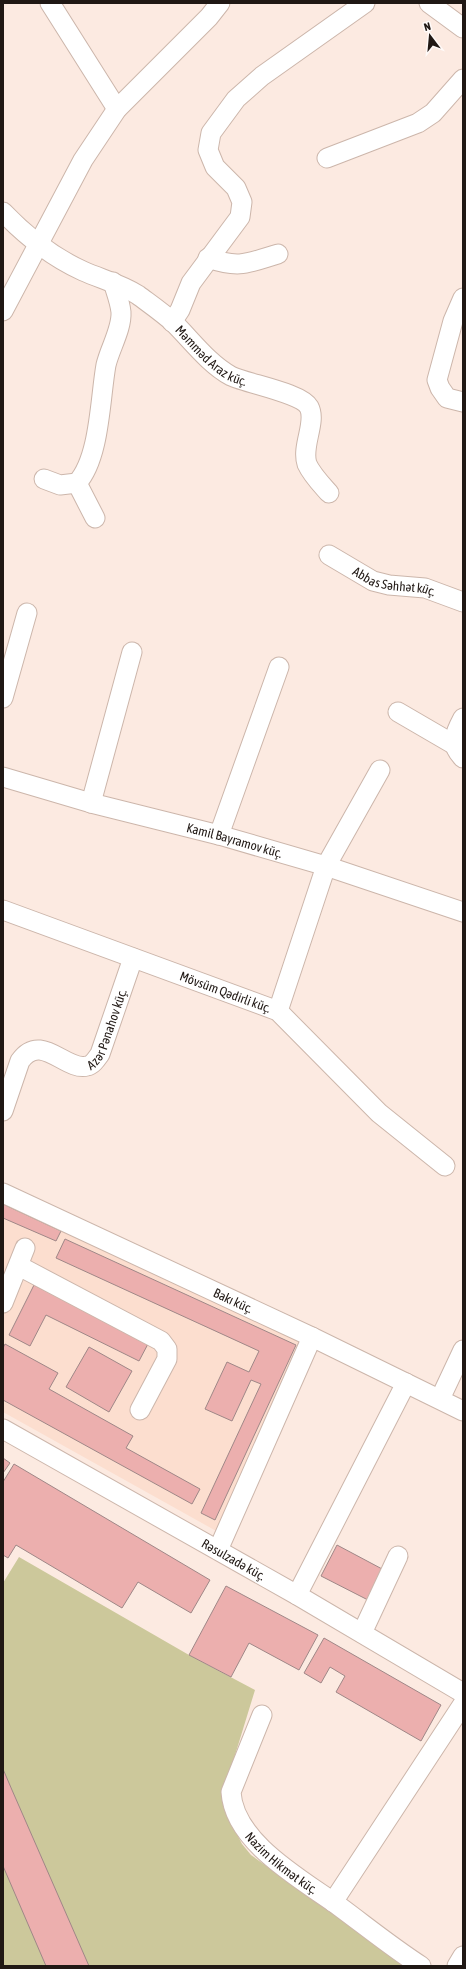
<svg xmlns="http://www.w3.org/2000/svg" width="466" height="1969" font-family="'Asap Condensed',sans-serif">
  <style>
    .built { fill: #fcdecf }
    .green { fill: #ccc89b }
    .building { fill: #ecafae; stroke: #9f8787 }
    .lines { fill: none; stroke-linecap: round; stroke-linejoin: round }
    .minor-casing { stroke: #ccb6ab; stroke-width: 21 }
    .minor { stroke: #fff; stroke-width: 19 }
    .labels { text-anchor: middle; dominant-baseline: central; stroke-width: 3.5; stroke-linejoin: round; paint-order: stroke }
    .street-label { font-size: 13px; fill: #201814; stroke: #fffaf8 }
  </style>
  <rect width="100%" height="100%" fill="#fceae1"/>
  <polygon class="built" points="3,1201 302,1342 218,1532 3,1412"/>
  <polygon class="green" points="19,1557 189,1655 255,1690 224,1791 223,1806 242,1844 251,1855 407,1966 3,1966 3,1583"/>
  <g class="building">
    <polygon points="3,1204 61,1231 56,1241 3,1218"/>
    <polygon points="65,1239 296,1345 215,1520 201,1513 261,1384 251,1380 232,1421 205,1409 227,1362 249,1372 259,1351 56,1258"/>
    <polygon points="34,1285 149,1342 139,1361 46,1315 30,1346 9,1335"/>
    <polygon points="5,1344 58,1373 49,1389 133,1436 126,1448 200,1489 192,1504 3,1400 3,1348"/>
    <polygon points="89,1347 132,1371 109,1412 66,1387"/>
    <polygon points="3,1458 10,1463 3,1473"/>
    <polygon points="14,1464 210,1580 191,1613 138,1582 122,1608 16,1545 8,1558 3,1555 3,1482"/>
    <polygon points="337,1545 384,1570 368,1600 321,1576"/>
    <polygon points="226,1586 318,1635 299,1670 249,1643 231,1677 189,1655"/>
    <polygon points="324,1638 441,1705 421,1741 336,1692 345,1676 330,1667 321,1683 304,1673"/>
    <polygon points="3,1769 12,1790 89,1966 46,1966 3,1866"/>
  </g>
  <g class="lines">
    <defs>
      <g id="minor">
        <polyline points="50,3 117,109"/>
        <polyline points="429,3 463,28"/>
        <polyline points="327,158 418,123 433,113 463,79"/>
        <path id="s1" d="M3 212C26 236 52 257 83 271 101 279 121 284 138 295 150 304 163 313 174 323 192 341 209 364 231 376 248 384 301 393 309 407 317 422 301 446 307 464 312 475 321 484 329 493"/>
        <path d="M208 258C240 269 248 263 278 254"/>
        <polyline points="463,298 453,321 437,380 440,388 447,398 463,402"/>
        <polyline points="3,311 83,160 117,109 209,17 220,3"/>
        <polyline points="172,322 180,310 191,283 240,217 242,202 236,188 215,167 208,150 211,133 236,99 262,76 365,3"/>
        <path d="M44 479 60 485 77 483C100 458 100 398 106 365 110 348 122 329 121 312 120 302 116 292 113 282"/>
        <polyline points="77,483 95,518"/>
        <path id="s2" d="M329 555 373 581 389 585 425 588 463 602"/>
        <polyline points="3,698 27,613"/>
        <polyline points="398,712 453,744"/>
        <path d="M463 718C455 733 449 744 463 758"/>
        <path id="s3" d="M3 777 91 803 219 835 326 866 463 912"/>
        <polyline points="91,803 132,652"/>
        <polyline points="219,835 279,667"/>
        <path id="s4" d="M3 910 278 1011 379 1113 445 1166"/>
        <polyline points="278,1011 326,866 380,770"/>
        <path id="s5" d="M3 1111 20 1061C41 1031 66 1072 87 1066 93 1065 97 1058 100 1054L133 958"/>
        <path id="s6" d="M3 1193 312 1337 463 1411"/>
        <polyline points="19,1266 161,1341 167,1349 167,1359 140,1410"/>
        <polyline points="3,1303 25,1248"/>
        <polyline points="440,1399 463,1350"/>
        <path id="s7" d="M3 1429 297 1595 463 1693"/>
        <polyline points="218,1550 312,1337"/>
        <polyline points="297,1595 406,1383"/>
        <polyline points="362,1633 398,1556"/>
        <path id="s8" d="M262 1715 231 1792C234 1843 303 1880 340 1907 367 1927 393 1948 421 1966"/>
        <polyline points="333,1902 463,1704"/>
        <polyline points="457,1966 463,1956"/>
      </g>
    </defs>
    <use href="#minor" class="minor-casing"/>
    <use href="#minor" class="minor"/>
  </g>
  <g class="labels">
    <g class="street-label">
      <text stroke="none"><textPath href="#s1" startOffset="256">Məmməd Araz küç.</textPath></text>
      <text stroke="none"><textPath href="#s2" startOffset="72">Abbas Səhhət küç.</textPath></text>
      <text stroke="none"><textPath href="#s3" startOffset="240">Kamil Bayramov küç.</textPath></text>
      <text stroke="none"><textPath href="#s4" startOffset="237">Mövsüm Qədirli küç.</textPath></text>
      <text stroke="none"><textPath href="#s5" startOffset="171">Azər Pənahov küç.</textPath></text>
      <text stroke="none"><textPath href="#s6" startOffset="254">Bakı küç.</textPath></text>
      <text stroke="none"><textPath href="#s7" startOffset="265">Rəsulzadə küç.</textPath></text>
      <text stroke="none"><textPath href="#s8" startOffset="173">Nazim Hikmət küç.</textPath></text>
    </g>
  </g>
  <rect width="466" height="1969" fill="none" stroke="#201814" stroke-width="8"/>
  <g transform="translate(430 36) rotate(344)" stroke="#fffaf8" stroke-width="3" paint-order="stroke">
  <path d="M0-3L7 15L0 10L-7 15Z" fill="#201814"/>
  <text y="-6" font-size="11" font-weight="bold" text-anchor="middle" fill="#201814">N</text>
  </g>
</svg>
